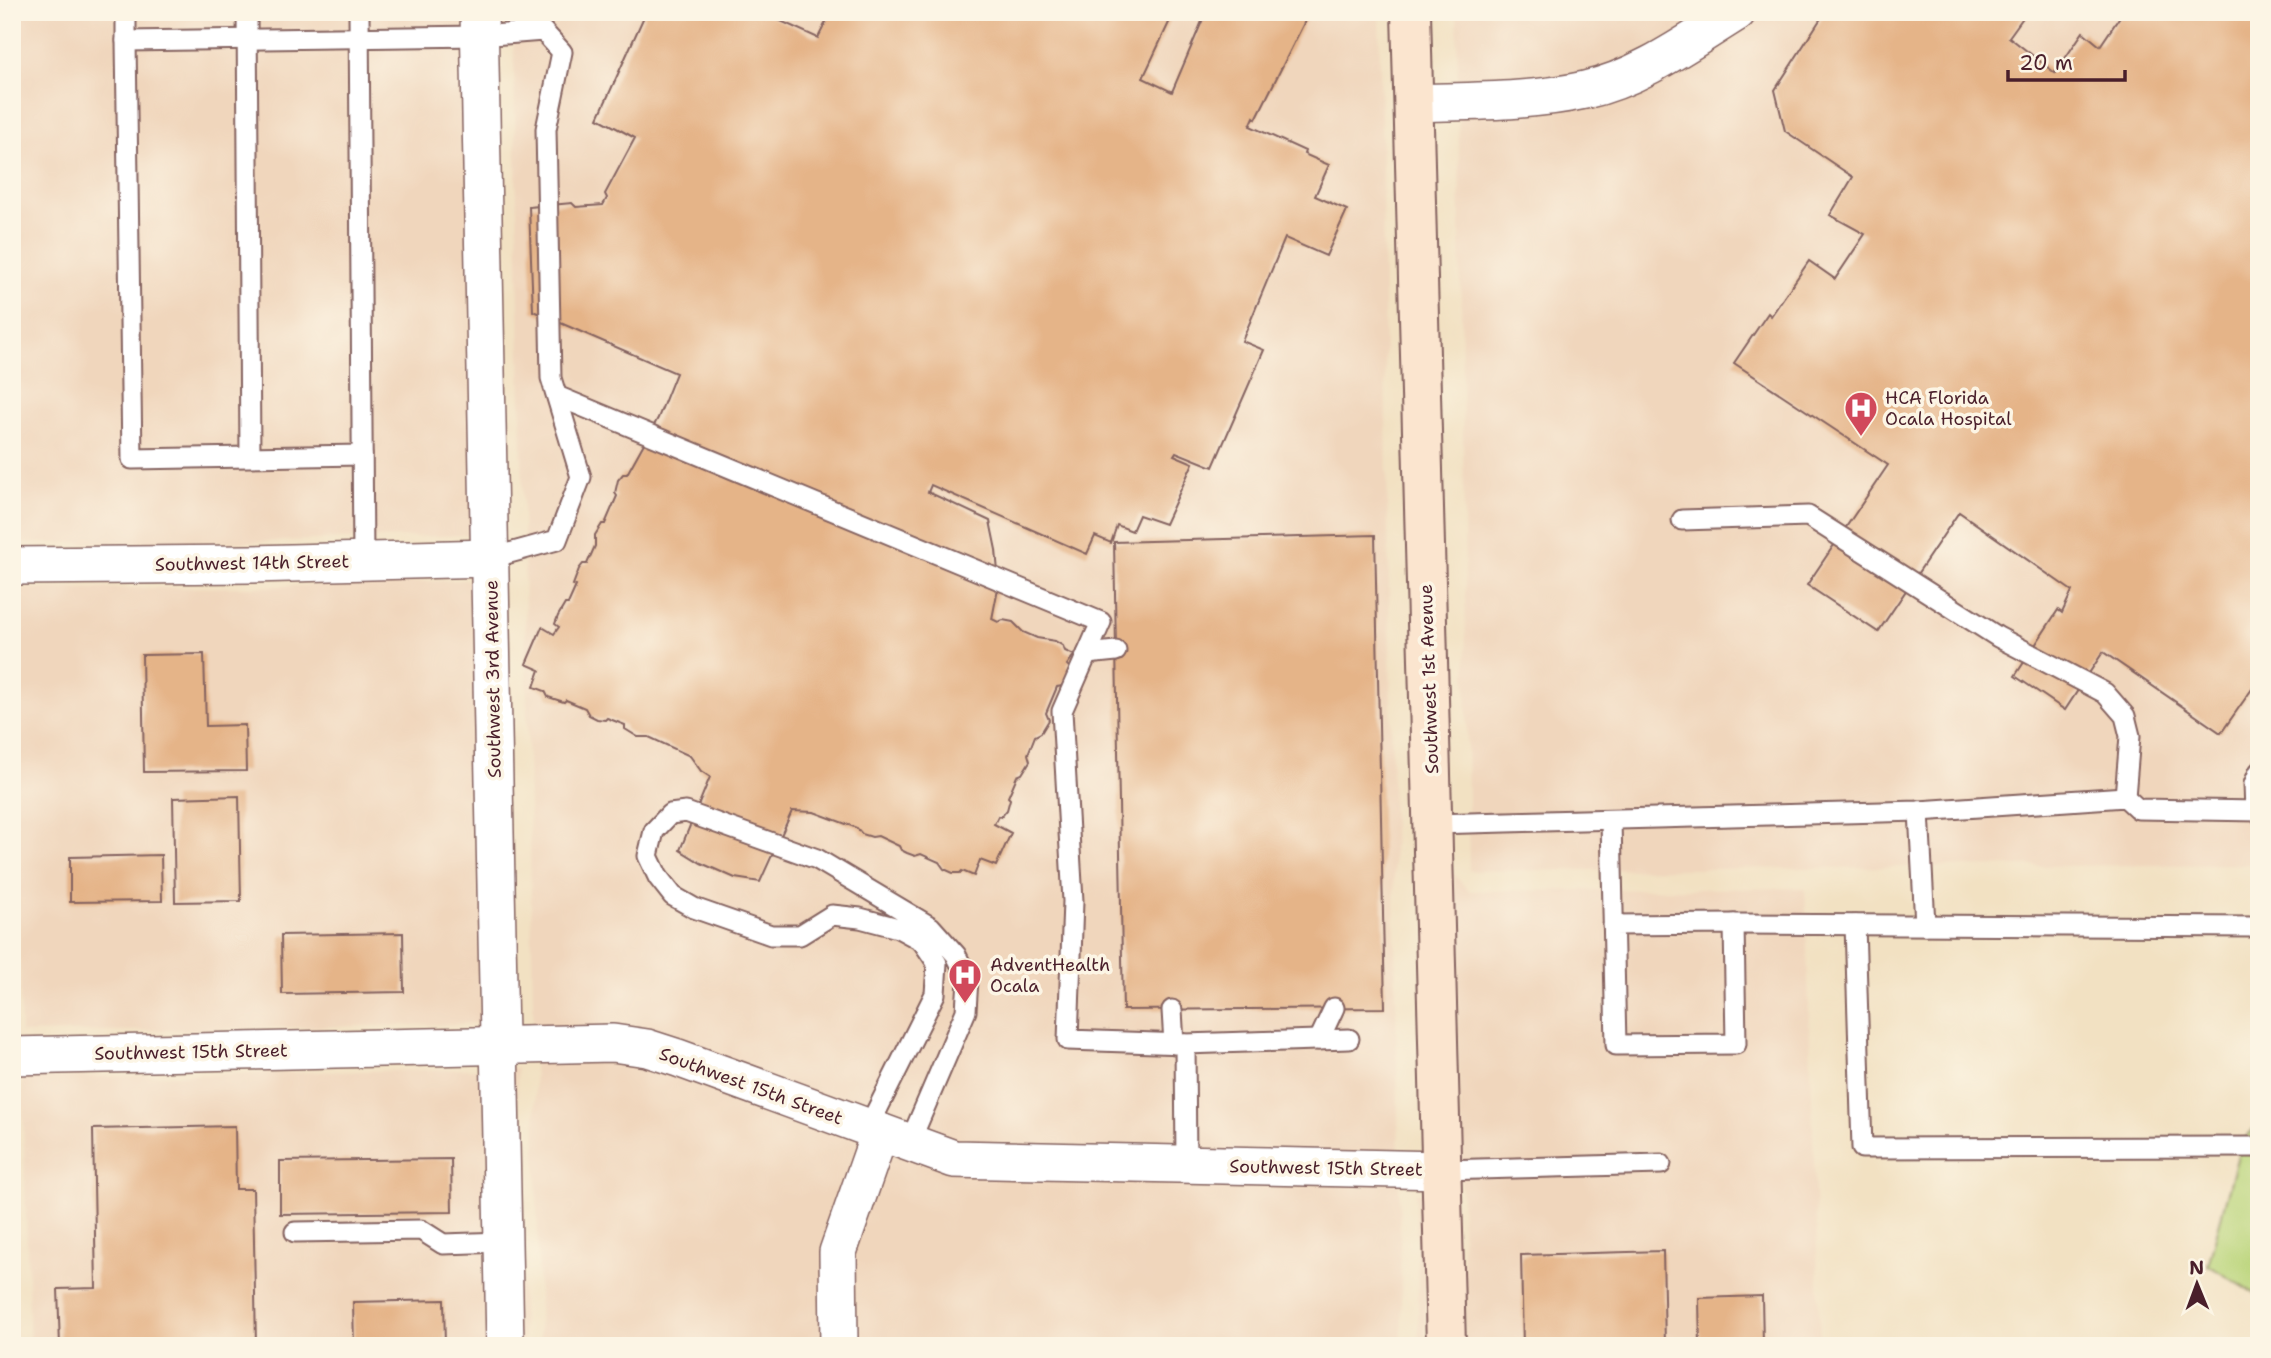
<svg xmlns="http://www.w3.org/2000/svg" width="2271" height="1358" font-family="'Shantell Sans',sans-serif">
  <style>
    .built { fill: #f0d6bc }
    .green { fill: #bbd57b; stroke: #827a53; stroke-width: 2 }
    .building { fill: #e5b488 }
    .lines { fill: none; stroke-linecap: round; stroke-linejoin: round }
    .lane-casing { stroke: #856360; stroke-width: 23 }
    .street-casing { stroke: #856360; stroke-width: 40 }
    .secondary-casing { stroke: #856360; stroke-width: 42 }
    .lane { stroke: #fff; stroke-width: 19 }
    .street { stroke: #fff; stroke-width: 37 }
    .secondary { stroke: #fbe5cf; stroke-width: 38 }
    .labels { text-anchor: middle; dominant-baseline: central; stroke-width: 7; stroke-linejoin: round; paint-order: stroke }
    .poi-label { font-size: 18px; fill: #4a1f2b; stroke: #fcf5e5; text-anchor: start }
    .street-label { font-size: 18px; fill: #4a1f2b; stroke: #fcf5e5 }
  </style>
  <rect width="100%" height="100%" fill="#fcf5e5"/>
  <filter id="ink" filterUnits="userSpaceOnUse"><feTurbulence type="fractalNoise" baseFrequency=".0143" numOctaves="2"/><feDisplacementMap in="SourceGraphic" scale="14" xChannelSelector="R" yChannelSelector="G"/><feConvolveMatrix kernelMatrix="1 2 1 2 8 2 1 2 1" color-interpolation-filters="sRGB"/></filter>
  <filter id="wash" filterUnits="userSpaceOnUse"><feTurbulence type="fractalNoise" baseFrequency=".00686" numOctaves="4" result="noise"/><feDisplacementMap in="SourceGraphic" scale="28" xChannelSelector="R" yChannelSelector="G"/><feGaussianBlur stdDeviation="1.57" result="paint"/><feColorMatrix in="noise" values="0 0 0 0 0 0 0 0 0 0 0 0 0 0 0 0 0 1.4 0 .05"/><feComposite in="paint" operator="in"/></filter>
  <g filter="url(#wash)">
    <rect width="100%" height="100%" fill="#f2e1c2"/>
    <g class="built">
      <polygon points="12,12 494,12 501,534 251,542 12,543"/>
      <polygon points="513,12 1379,12 1402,1346 540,1346"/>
      <polygon points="1457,12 2259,12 2259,864 1469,871"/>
      <polygon points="501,579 506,1023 21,1033 12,589 251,587"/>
      <polygon points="1454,874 1469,891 1805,888 1820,1346 1465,1346"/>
      <polygon points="517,1068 523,1346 30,1346 22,1078"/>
      <polygon points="1416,1193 1423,1193 1426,1346 1419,1346"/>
    </g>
    <polygon class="green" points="2259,1122 2259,1296 2208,1265 2241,1144"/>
    <g id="blocks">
      <g class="building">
        <polygon points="646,12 761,12 818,38 831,12 1174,12 1143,78 1172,92 1206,12 1296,12 1307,17 1256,119 1254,117 1250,126 1305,151 1304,154 1329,165 1315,196 1347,210 1326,256 1285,238 1242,341 1264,350 1213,467 1176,452 1174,455 1193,463 1165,524 1139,515 1132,531 1117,525 1111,543 1095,536 1087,554 931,485 928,492 990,521 996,550 999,583 992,619 998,622 1003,620 1013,622 1023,632 1037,638 1055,641 1063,646 1065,651 1074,655 1067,665 1070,668 1066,679 1062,686 1057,687 1046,713 1049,720 1041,733 1035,736 1028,754 1030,761 1022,774 1017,776 1008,797 1010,799 1007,810 1001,817 998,816 994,824 1011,833 996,866 980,860 974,876 962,871 960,873 953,873 944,869 939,862 921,854 915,856 907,853 901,850 899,846 878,836 872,837 862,834 857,828 814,812 792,811 760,882 735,878 701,863 680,850 710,777 701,771 690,756 649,737 638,737 625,729 625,725 607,718 605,720 597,719 589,715 585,708 566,700 564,702 548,697 545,691 534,687 540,670 526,664 542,627 554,634 559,627 555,624 558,616 565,604 568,604 576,586 573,585 579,569 583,564 587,564 595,546 595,535 602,524 605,524 617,496 615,493 618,480 623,474 627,474 658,418 676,373 533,311 529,207 572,203 576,207 603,205 607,198 605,194 635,138 598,118"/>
        <polygon points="1825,12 2027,12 2009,37 2055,73 2083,32 2100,46 2123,12 2259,12 2259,679 2221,733 2103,652 2065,710 2015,676 2058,610 2062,613 2072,591 1959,512 1878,632 1807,585 1888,465 1734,363 1768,313 1771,316 1809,261 1835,279 1865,234 1830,215 1853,177 1785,131 1775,90"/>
        <polygon points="1375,535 1385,1008 1123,1010 1114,542"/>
        <polygon points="204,654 206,726 245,725 246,771 144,772 142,655"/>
        <polygon points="239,796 241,901 175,902 173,798"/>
        <polygon points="161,855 162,901 70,902 70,857"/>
        <polygon points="403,933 404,992 282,994 281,935"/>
        <polygon points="235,1126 236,1189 253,1189 256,1346 60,1346 58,1289 96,1288 93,1129"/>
        <polygon points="451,1159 452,1212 280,1214 280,1161"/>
        <polygon points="1663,1251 1665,1346 1523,1346 1521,1255"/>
        <polygon points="1762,1296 1763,1345 1700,1346 1699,1298"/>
        <polygon points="444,1300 445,1346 354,1346 353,1302"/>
      </g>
    </g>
  </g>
  <g filter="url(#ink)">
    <use href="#blocks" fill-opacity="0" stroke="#856360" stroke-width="2"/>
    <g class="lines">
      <defs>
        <g id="lane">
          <polyline points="126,12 126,41 479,36 543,31 562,52 546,129 551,378 581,477 557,540 491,558"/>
          <polyline points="247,12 250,456"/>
          <polyline points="359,12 363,561"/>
          <polyline points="126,41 132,459 362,455"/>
          <polyline points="557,396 1101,622 1062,711 1073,901 1068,1040 1185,1044 1186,1165"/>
          <polyline points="1682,520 1808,516 1998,637 2105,693 2125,716 2130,736 2125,797"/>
          <polyline points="1087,654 1116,651"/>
          <polyline points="1919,811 1925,925"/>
          <polyline points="2255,811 2254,784 2259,772"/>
          <polyline points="1611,820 1616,1045 1736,1044 1734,924 1613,925"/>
          <polyline points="1433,824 1919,811 2125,797 2138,809 2259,811"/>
          <polyline points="1734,924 2259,927"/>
          <polyline points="1855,925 1862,1148 2259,1147"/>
          <polyline points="1172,1010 1174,1044"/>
          <polyline points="1319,1040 1334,1008"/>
          <polyline points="1185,1044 1349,1039"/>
          <polyline points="868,1128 935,994 937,963 922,941 898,928 860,918 832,915 800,935 771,935 694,908 673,896 658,877 648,856 654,831 670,814 686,812 817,859 931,927 956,955 968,979 966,1011 909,1144"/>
          <polyline points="1442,1170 1661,1164"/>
          <polyline points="295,1232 421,1230 443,1244 503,1242"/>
        </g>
        <g id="street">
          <polyline points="479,12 505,1346"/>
          <path d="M1414 103C1469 101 1531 102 1585 90 1640 78 1690 41 1737 12"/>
          <polyline points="12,566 251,564 491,558"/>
          <polyline points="12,1056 613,1043 647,1048 678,1058 954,1159 1442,1170"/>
          <polyline points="839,1346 838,1252 880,1132"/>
        </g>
        <polyline id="secondary" points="1411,12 1446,1346"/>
      </defs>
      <use href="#lane" class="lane-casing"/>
      <use href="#street" class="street-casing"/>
      <use href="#secondary" class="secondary-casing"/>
      <use href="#lane" class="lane"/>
      <use href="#street" class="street"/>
      <use href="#secondary" class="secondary"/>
    </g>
  </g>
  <defs>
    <symbol id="hospital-pin" viewBox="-11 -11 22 30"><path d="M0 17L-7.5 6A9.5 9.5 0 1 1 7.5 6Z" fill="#d1495b" stroke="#fcf5e5"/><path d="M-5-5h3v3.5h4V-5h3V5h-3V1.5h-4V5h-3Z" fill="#fff"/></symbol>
  </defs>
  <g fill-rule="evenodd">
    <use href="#hospital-pin" x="1842" y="389" width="38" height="52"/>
    <use href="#hospital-pin" x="946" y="956" width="38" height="52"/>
  </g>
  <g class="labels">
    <g class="poi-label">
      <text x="1885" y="398">HCA Florida<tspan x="1885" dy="21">Ocala Hospital</tspan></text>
      <text x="990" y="965">AdventHealth<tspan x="990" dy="21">Ocala</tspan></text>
    </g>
    <g class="street-label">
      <text transform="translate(252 563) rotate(-1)">Southwest 14th Street</text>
      <text transform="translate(493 679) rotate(-91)">Southwest 3rd Avenue</text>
      <text transform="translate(1429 679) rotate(-92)">Southwest 1st Avenue</text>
      <text transform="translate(191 1052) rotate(-1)">Southwest 15th Street</text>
      <text transform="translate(751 1086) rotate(20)">Southwest 15th Street</text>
      <text transform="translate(1326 1168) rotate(1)">Southwest 15th Street</text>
    </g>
  </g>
  <rect width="2271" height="1358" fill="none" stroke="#fcf5e5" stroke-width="42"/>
  <g transform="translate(2197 1284) rotate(359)" stroke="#fcf5e5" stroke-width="5" paint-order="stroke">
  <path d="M0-5L12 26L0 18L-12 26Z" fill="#4a1f2b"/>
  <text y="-10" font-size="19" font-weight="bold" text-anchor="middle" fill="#4a1f2b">N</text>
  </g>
  <path d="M2008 70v10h117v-10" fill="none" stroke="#4a1f2b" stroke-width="3.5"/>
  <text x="2019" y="70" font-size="21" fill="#4a1f2b" stroke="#fcf5e5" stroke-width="5" paint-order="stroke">20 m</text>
</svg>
